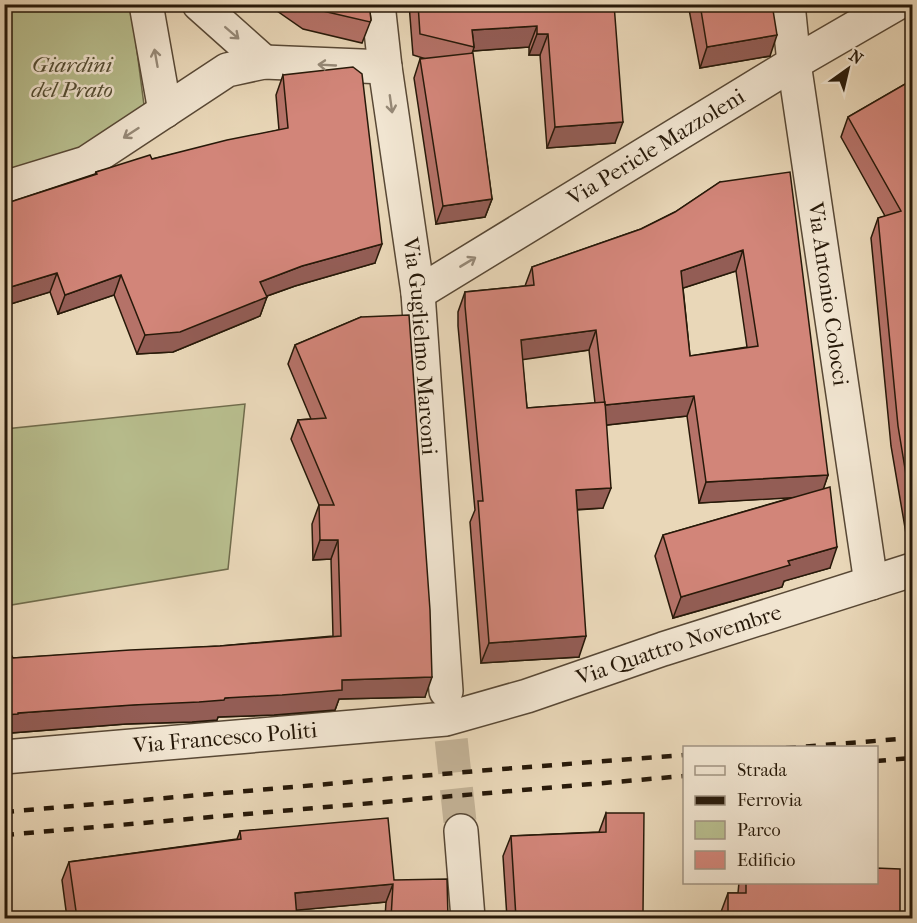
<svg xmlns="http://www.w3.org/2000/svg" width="917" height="923" font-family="'IM FELL French Canon',serif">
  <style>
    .green { fill: #b8be8e; stroke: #706c4c; stroke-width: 1.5 }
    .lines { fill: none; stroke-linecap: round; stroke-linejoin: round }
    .tertiary-tunnel { stroke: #c2b195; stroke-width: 33; stroke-dasharray: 33 16; stroke-linecap: butt }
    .minor-casing { stroke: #584835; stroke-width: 36 }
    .tertiary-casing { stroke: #584835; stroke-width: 36 }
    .minor { stroke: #f1e5d1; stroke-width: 33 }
    .tertiary { stroke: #f1e5d1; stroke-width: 33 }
    .rail { stroke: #271909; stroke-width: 4.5; stroke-dasharray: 10 10; stroke-linecap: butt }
    .wall { fill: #b57268; stroke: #271909; stroke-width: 1.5; fill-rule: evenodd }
    .shaded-wall { fill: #935d55; stroke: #271909; stroke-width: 1.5 }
    .building { fill: #d28579; stroke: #271909; stroke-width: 1.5; fill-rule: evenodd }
    .oneway { stroke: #968977 }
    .labels { text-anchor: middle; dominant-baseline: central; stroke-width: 5; stroke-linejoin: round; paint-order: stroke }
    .park-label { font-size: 22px; font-style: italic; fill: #524b31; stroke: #f1e5d1 }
    .street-label { font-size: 22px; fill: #271909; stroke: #f1e5d1 }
  </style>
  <rect width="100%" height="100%" fill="#e9d7b8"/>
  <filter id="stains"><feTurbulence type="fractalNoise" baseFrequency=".00333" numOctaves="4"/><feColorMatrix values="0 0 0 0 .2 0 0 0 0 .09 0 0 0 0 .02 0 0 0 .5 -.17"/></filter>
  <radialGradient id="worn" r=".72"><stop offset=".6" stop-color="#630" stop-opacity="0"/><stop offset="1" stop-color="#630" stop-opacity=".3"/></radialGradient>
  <g class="green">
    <polygon points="5,5 131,5 145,113 82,155 5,177"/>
    <polygon points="245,404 228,569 5,606 5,429"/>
  </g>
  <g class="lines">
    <polyline class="tertiary-tunnel" points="446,691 461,831"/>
    <defs>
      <g id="minor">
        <polyline points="146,4 165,111"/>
        <polyline points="199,4 264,62"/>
        <polyline points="4,188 86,163 227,70 264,62 385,67"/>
        <polyline points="871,583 794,63 896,4"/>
        <path id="s1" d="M4 757 446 719 527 696 663 649 912 570"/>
      </g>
      <g id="tertiary">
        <path id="s2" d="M378 4 385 67 418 293 446 691"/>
        <path id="s3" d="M418 293 794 63 788 4"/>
        <polyline points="461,831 468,918"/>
      </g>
    </defs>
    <use href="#minor" class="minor-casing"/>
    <use href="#tertiary" class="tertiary-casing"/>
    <use href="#minor" class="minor"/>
    <use href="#tertiary" class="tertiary"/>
    <g class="rail">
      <polyline points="786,748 912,738"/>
      <polyline points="876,761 912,758"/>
      <polyline points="4,812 489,770 684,755"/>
      <polyline points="4,835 684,776"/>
    </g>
  </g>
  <g class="wall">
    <polygon points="267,4 369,4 371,20 362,43 303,29"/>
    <polygon points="409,4 614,4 615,143 547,148 540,55 529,55 529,47 473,51 472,53 492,199 485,217 436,224 414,78 420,59 426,59 413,55"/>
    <polygon points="688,4 772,4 770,56 700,68"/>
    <polygon points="283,75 375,263 295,286 267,296 260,316 173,352 137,354 114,295 58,314 50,292 4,306 4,204 95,174 96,172 279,130 276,95"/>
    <polygon points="912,80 912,549 909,551 891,446 871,238 878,218 885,216 841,137 848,117"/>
    <path d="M720 182 828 475 823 489 830 568 784 581 782 587 673 618 655 556 663 535 794 497 699 503 687 416 606 425 603 508 577 510 579 657 481 663 470 522 475 510 458 326V312L465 292 525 286 532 267 641 229 675 212ZM736 271 747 347 690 356 683 288ZM589 350 595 403 527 408 522 359Z"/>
    <polygon points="361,317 425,697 339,699 335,710 274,715 218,717 217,720 192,722 126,724 11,733 11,734 13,658 220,646 333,636 331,559 313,560 312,524 319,505 291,439 298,420 311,419 288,364 295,345"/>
    <polygon points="606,813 643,913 721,912 728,893 738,893 739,882 876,882 900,918 507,918 503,856 511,836 599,832"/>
    <polygon points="240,831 394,880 448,918 385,918 386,902 296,910 297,918 67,918 62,880 69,862 237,839"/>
  </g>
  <g class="shaded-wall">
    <polygon points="537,26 529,47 473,51 474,47 472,30"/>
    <polygon points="537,34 548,34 540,55 529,55"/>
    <polygon points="777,35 770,56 700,68 707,47"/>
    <polygon points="623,122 615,143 547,148 555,127"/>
    <polygon points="492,199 485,217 436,224 443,206"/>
    <polygon points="382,244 375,263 295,286 253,301 260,282 302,266"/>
    <polygon points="743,250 736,271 674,291 681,271"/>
    <polygon points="57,273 50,292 4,306 4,289"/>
    <polygon points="121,275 114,295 58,314 65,295"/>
    <polygon points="267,297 260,316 173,352 137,354 145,335"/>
    <polygon points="596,330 589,350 513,361 521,340"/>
    <polygon points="694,396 687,416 598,426 605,405"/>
    <polygon points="828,475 821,496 699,503 706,482"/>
    <polygon points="611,488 603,508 568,510 576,490"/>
    <polygon points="320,540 338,540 331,559 313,560"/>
    <polygon points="912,540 912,549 909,551"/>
    <polygon points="837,547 830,568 784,581 782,587 673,618 681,597 788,561"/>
    <polygon points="586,636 579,657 481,663 489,643"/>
    <polygon points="432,677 425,697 339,699 335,710 274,715 218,717 217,720 192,722 126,724 11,733 11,734 4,734 4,715 18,713 225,698 342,680"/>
    <polygon points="393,884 386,902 288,911 295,893"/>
    <polygon points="248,912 245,918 197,918"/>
  </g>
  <g class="building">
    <polygon points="305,4 369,4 371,20 370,22 310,8"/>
    <polygon points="418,4 614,4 623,122 555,127 548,34 537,34 537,26 472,30 474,47 420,34"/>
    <polygon points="700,4 772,4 777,35 707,47"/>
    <polygon points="473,53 492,199 443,206 420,59"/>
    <polygon points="353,67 362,74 382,244 302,266 260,282 267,297 180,332 145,335 121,275 65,295 57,273 4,289 4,204 97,174 96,172 150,155 152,159 227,140 288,128 283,75"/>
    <polygon points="912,80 912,511 898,426 878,218 901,211 848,117"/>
    <path d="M790 172 828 475 706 482 694 396 605 405 596 330 521 340 527 408 605 402 611 488 576 490 586 636 489 643 478 501H483L465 306V292L534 285 532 267 641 229 675 212 720 182ZM743 250 758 346 690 356 681 271Z"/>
    <polygon points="409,315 430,610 432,677 342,680 342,690 282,695 225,698 224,700 199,702 133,705 18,713 18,714 4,715 4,657 12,656 13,658 130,650 220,646 341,636 338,540 320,540 319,505 334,505 298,420 326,418 295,345 361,317"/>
    <polygon points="830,487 837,547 788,561 790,565 681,597 663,535"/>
    <polygon points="606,813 644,813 643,913 728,912 728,893 746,893 746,882 876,882 876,868 900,869 900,918 516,918 511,836 606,832"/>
    <polygon points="388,818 394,880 447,879 448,918 391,918 393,884 295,893 297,918 249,918 248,912 197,918 77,918 69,862 241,839 240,831"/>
  </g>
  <defs><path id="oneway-shaft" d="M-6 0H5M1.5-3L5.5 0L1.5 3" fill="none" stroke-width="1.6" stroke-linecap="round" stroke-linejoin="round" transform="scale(1.5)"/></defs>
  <g class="oneway">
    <use href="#oneway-shaft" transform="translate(232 33) rotate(41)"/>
    <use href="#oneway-shaft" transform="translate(156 58) rotate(-100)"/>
    <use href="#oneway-shaft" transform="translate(327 65) rotate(-177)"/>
    <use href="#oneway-shaft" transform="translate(391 104) rotate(82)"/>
    <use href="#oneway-shaft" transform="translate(131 133) rotate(147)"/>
    <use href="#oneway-shaft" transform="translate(468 262) rotate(-31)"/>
  </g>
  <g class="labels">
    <g class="park-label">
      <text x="72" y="65">Giardini<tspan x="72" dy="25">del Prato</tspan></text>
    </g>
    <g class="street-label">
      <text stroke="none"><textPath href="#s3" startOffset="279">Via Pericle Mazzoleni</textPath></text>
      <text transform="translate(828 294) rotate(82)">Via Antonio Colocci</text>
      <text stroke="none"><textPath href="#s2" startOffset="345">Via Guglielmo Marconi</textPath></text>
      <text stroke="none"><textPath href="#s1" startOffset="688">Via Quattro Novembre</textPath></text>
      <text stroke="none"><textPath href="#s1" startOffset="222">Via Francesco Politi</textPath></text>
    </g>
  </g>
  <rect width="917" height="923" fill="none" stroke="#e9d7b8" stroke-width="24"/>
  <rect x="6" y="6" width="905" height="911" fill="none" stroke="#271909" stroke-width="3"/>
  <rect x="12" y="12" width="893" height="899" fill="none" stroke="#271909" stroke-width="1.5"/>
  <rect x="683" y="746" width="195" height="138" fill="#f1e5d1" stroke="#a09381" stroke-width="1.5"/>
  <rect x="695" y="766" width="30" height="9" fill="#f1e5d1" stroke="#a09381" stroke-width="1.5"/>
  <text x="737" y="776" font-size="18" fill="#271909">Strada</text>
  <rect x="695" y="796" width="30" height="9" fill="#271909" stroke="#a09381" stroke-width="1.5"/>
  <text x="737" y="806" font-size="18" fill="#271909">Ferrovia</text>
  <rect x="695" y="821" width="30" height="18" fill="#b8be8e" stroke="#a09381" stroke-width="1.5"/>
  <text x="737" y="836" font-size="18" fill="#271909">Parco</text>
  <rect x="695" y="851" width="30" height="18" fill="#d28579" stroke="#a09381" stroke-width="1.5"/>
  <text x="737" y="866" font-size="18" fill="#271909">Edificio</text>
  <g transform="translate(848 69) rotate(34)" stroke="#f1e5d1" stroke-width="4.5" paint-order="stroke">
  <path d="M0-4.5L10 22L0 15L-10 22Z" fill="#271909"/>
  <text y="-9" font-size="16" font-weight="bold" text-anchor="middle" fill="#271909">N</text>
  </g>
  <rect width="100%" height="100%" filter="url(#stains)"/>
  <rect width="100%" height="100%" fill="url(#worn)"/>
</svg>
